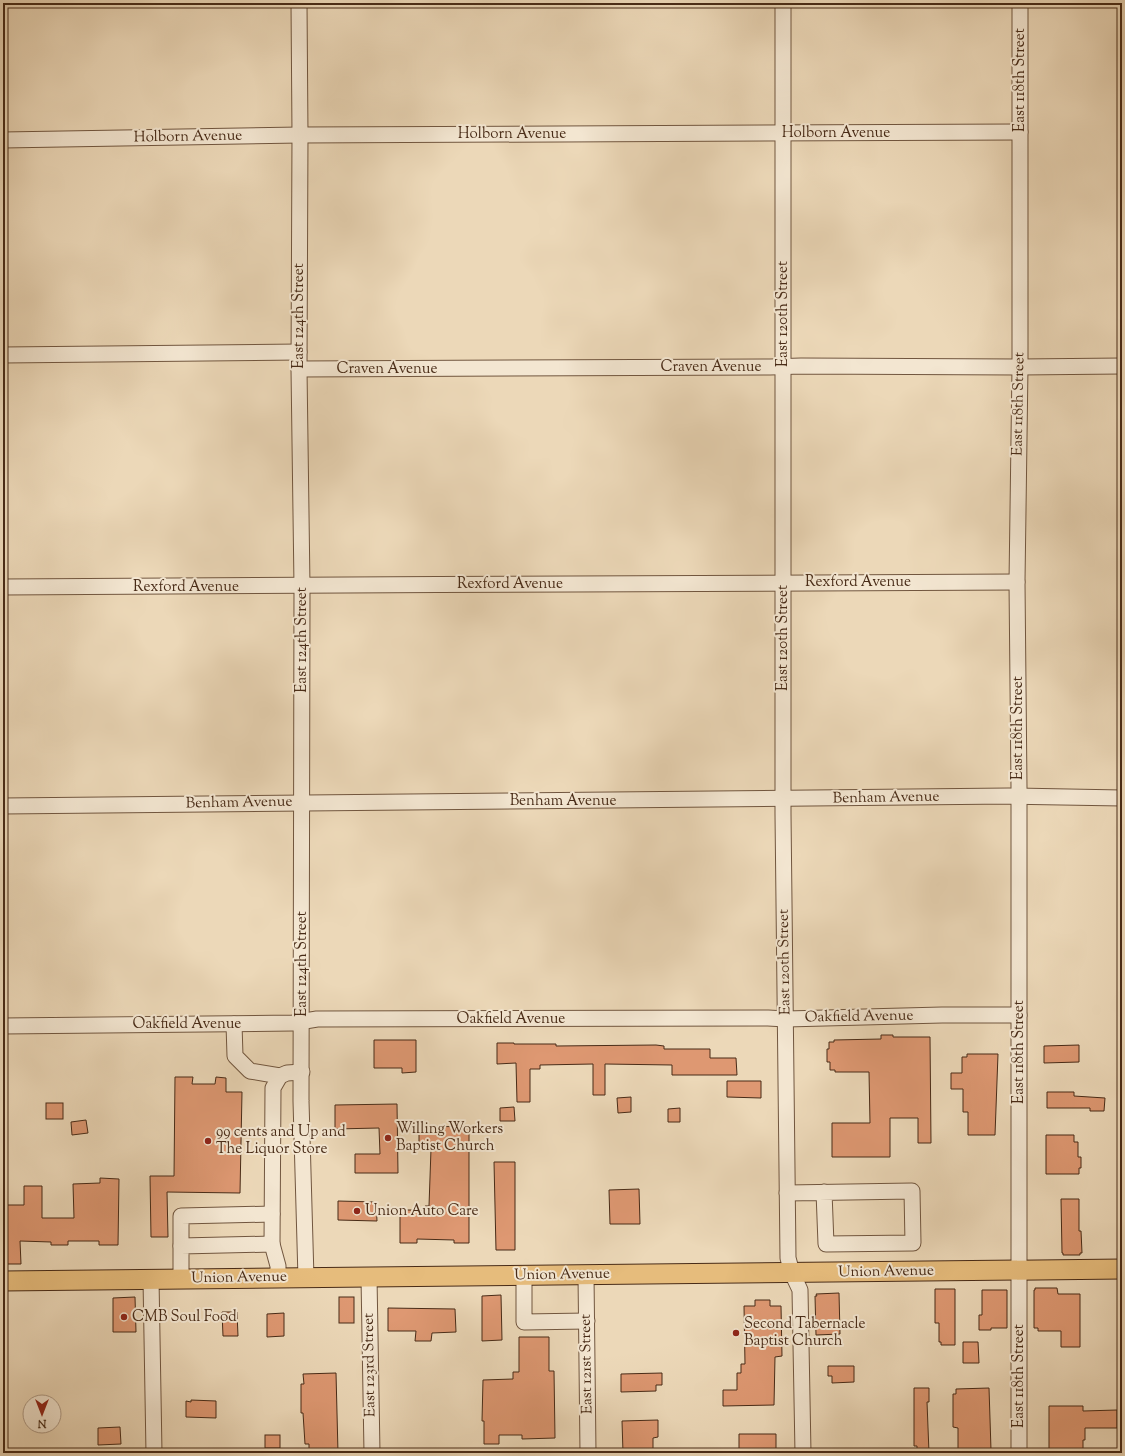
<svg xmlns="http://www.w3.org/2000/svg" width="1125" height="1456" font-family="'Sorts Mill Goudy',serif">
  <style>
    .building { fill: #de9872; stroke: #482b17 }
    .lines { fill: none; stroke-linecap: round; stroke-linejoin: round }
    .minor-casing { stroke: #71563f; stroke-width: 17 }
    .major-casing { stroke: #482b17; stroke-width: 21 }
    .minor { stroke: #f3e6d1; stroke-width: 15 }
    .major { stroke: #e6bc7c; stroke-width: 19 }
    .poi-dot { fill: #8f2418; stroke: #f3e6d1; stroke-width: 1.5 }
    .labels { text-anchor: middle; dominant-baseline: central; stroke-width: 4; stroke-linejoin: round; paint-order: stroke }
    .street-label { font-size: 15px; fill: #482b17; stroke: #f3e6d1 }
    .poi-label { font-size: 15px; fill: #482b17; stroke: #f3e6d1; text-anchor: start }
  </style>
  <rect width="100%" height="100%" fill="#ecd8b8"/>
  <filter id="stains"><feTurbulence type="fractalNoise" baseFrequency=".005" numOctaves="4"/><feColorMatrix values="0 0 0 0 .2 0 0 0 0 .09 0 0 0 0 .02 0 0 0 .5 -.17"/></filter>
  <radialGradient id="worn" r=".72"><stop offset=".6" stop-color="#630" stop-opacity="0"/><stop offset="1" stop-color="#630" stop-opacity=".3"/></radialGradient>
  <g class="building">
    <polygon points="881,1035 893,1035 893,1037 930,1037 931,1143 918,1143 918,1118 890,1118 890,1157 832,1157 832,1123 870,1123 869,1072 835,1072 835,1070 830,1070 830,1062 827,1062 827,1049 829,1049 829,1042 834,1042 834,1040 881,1039"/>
    <polygon points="374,1040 416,1040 416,1072 402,1073 402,1068 374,1068"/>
    <polygon points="497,1043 514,1043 514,1044 556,1044 556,1046 656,1045 664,1046 664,1049 710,1049 710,1058 736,1058 737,1075 672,1075 672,1065 605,1064 605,1095 593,1095 593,1064 540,1065 540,1069 530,1069 530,1102 517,1102 516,1063 497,1064"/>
    <polygon points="1079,1045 1079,1062 1044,1063 1044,1046"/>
    <polygon points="967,1054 998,1054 995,1135 968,1135 968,1112 963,1112 963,1089 951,1089 951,1073 962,1073 962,1057 967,1057"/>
    <polygon points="175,1077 193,1077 192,1084 215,1084 216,1077 226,1078 226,1092 242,1092 240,1193 167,1192 168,1237 151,1237 150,1176 174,1176"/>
    <polygon points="727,1081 761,1081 761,1098 727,1097"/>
    <polygon points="1047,1092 1074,1092 1074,1096 1105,1098 1104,1111 1090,1111 1090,1108 1047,1108"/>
    <polygon points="631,1097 631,1112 618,1113 617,1098"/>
    <rect x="46" y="1103" width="17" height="16"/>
    <polygon points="397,1104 398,1173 355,1173 355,1154 380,1154 379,1128 335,1129 335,1105"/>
    <polygon points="514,1107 515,1121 500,1121 500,1108"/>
    <polygon points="680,1108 680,1122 668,1122 668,1109"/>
    <polygon points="86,1120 88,1133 72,1135 71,1122"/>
    <polygon points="419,1126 469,1127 469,1243 454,1243 454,1240 417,1239 417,1243 400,1243 400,1210 425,1210 425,1206 429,1206 431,1149 419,1149"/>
    <polygon points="1046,1135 1074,1135 1074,1142 1078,1142 1078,1157 1081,1157 1081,1168 1079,1168 1079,1174 1046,1174"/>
    <polygon points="494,1162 515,1162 515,1250 496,1250"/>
    <polygon points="100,1178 119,1179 118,1245 99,1245 99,1241 68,1241 68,1245 51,1245 51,1242 20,1241 21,1264 3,1264 3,1206 4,1205 24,1205 24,1186 42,1186 42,1218 74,1218 73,1184 100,1183"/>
    <polygon points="639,1189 640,1224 610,1224 609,1190"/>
    <polygon points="1061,1199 1079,1199 1079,1231 1081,1231 1082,1253 1080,1253 1080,1255 1063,1255 1063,1253 1062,1253"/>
    <polygon points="338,1201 376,1202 377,1221 338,1220"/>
    <polygon points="1035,1288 1057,1288 1058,1294 1080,1294 1080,1347 1061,1347 1061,1331 1038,1331 1038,1328 1034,1328 1034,1290 1035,1290"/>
    <polygon points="935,1289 955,1289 955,1345 941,1345 941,1342 939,1342 939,1323 935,1323"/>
    <polygon points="982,1290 1007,1290 1007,1328 991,1328 991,1330 979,1330 979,1315 982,1315"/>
    <polygon points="839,1293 840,1334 816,1335 815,1296 817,1296 816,1294"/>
    <polygon points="501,1295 502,1340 482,1341 482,1296"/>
    <polygon points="135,1297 136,1332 113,1332 113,1298"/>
    <rect x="339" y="1297" width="15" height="26"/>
    <polygon points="755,1300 770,1300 770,1306 781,1306 782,1356 775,1357 774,1405 723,1406 723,1390 737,1390 737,1373 741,1373 741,1364 745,1364 744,1306 755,1306"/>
    <polygon points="388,1308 455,1309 456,1332 432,1333 431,1341 415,1341 416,1331 388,1331"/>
    <polygon points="222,1312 237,1312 238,1336 223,1336"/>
    <polygon points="284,1313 284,1336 267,1337 267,1314"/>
    <polygon points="519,1337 549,1337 549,1371 554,1371 555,1438 522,1439 522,1435 499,1435 499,1444 484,1444 484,1421 482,1421 483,1380 513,1379 513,1372 519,1372"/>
    <polygon points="963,1342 978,1342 979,1363 963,1363"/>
    <polygon points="828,1366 854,1366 854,1382 832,1383 832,1376 828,1376"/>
    <polygon points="336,1373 338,1453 309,1453 309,1444 305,1444 303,1413 301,1413 301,1384 304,1384 303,1374"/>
    <polygon points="662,1373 662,1385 656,1385 656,1391 621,1392 621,1374"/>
    <polygon points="914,1388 929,1388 929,1402 927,1402 929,1453 917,1453 917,1446 914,1446"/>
    <polygon points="989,1388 991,1450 958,1450 958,1428 953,1427 953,1394 956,1394 956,1389"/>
    <polygon points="191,1400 216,1401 216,1418 186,1417 186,1401 191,1402"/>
    <polygon points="1049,1406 1083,1406 1083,1411 1117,1410 1117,1428 1085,1428 1085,1440 1083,1440 1083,1453 1049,1453"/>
    <polygon points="658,1420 658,1437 653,1438 653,1453 623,1453 622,1421"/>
    <polygon points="120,1427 121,1444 98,1445 98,1428"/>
    <polygon points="739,1434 776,1434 776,1451 739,1452"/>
    <rect x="265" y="1435" width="15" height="13"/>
  </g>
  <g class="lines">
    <defs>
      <g id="minor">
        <polyline points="299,3 300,135 299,369 302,586 301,1101 306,1278"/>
        <polyline points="783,3 783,814 788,1258 792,1273 800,1290 803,1453"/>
        <polyline points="3,140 300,135 1020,132"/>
        <polyline points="3,355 299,352"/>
        <polyline points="299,369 770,367 801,366 1020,367 1122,366"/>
        <path d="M3 587C341 586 679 582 1017 582"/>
        <polyline points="3,806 1009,796 1122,798"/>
        <polyline points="234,1024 235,1056 250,1071 280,1076"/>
        <polyline points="3,1026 293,1023 317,1019 768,1018 786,1019 942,1015 1019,1015"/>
        <polyline points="787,1193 912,1191 913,1243 826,1244 824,1192"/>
        <polyline points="272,1244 273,1088 280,1076 287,1073 302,1072"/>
        <polyline points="181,1246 181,1216 272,1214"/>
        <polyline points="524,1275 524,1322 587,1321"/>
        <polyline points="586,1275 588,1453"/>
        <polyline points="369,1277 372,1453"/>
        <polyline points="151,1279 154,1453"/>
        <polyline points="181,1279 181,1246 272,1244 278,1266 278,1278"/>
        <polyline points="1019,1453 1019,787 1017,582 1020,367 1020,3"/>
      </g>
      <polyline id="major" points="3,1281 1122,1269"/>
    </defs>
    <use href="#minor" class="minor-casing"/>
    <use href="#major" class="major-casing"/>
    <use href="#minor" class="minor"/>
    <use href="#major" class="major"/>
  </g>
  <g class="poi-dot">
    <circle cx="388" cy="1138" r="4"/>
    <circle cx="208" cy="1141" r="4"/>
    <circle cx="357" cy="1211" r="4"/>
    <circle cx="124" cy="1317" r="4"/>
    <circle cx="736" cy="1333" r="4"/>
  </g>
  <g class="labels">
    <g class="street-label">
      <text transform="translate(1020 80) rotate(-90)">East 118th Street</text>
      <text x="836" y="133">Holborn Avenue</text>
      <text x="512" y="134">Holborn Avenue</text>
      <text transform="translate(188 137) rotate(-1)">Holborn Avenue</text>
      <text transform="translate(783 314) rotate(-90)">East 120th Street</text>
      <text transform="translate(299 316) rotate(-90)">East 124th Street</text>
      <text x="711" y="367">Craven Avenue</text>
      <text x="387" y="369">Craven Avenue</text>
      <text transform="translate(1019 404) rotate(-89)">East 118th Street</text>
      <text x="858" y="582">Rexford Avenue</text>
      <text x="510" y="584">Rexford Avenue</text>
      <text x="186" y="587">Rexford Avenue</text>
      <text transform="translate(783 638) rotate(-90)">East 120th Street</text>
      <text transform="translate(302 640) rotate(-90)">East 124th Street</text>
      <text transform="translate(1018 728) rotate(-90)">East 118th Street</text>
      <text transform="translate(886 798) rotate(-1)">Benham Avenue</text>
      <text x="563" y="801">Benham Avenue</text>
      <text transform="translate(239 803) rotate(-1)">Benham Avenue</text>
      <text transform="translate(785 962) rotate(-91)">East 120th Street</text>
      <text transform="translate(302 964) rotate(-90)">East 124th Street</text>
      <text transform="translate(859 1017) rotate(-1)">Oakfield Avenue</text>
      <text x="511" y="1019">Oakfield Avenue</text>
      <text x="187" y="1024">Oakfield Avenue</text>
      <text transform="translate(1019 1052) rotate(-90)">East 118th Street</text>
      <text transform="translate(886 1272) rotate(-1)">Union Avenue</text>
      <text transform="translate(562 1275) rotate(-1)">Union Avenue</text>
      <text transform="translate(239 1278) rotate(-1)">Union Avenue</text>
      <text transform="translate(587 1364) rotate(-91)">East 121st Street</text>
      <text transform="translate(370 1365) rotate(-91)">East 123rd Street</text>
      <text transform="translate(1019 1376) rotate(-90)">East 118th Street</text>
    </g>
    <g class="poi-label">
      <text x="396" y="1129">Willing Workers<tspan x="396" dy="17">Baptist Church</tspan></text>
      <text x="216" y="1132">99 cents and Up and<tspan x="216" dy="17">The Liquor Store</tspan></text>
      <text x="365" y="1211">Union Auto Care</text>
      <text x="132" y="1317">CMB Soul Food</text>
      <text x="744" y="1324">Second Tabernacle<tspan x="744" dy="17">Baptist Church</tspan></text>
    </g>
  </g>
  <rect width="1125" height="1456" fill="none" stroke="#ecd8b8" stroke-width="16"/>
  <rect x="4" y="4" width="1117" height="1448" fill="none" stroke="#482b17" stroke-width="2"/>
  <rect x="8" y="8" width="1109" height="1440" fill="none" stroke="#482b17"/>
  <g transform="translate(42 1414) rotate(180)"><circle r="19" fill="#f3e6d1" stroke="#af9b87"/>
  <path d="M0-3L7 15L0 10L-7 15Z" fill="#8f2418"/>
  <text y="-6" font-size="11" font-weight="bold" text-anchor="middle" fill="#482b17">N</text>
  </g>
  <rect width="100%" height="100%" filter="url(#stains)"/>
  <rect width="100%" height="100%" fill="url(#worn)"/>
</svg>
